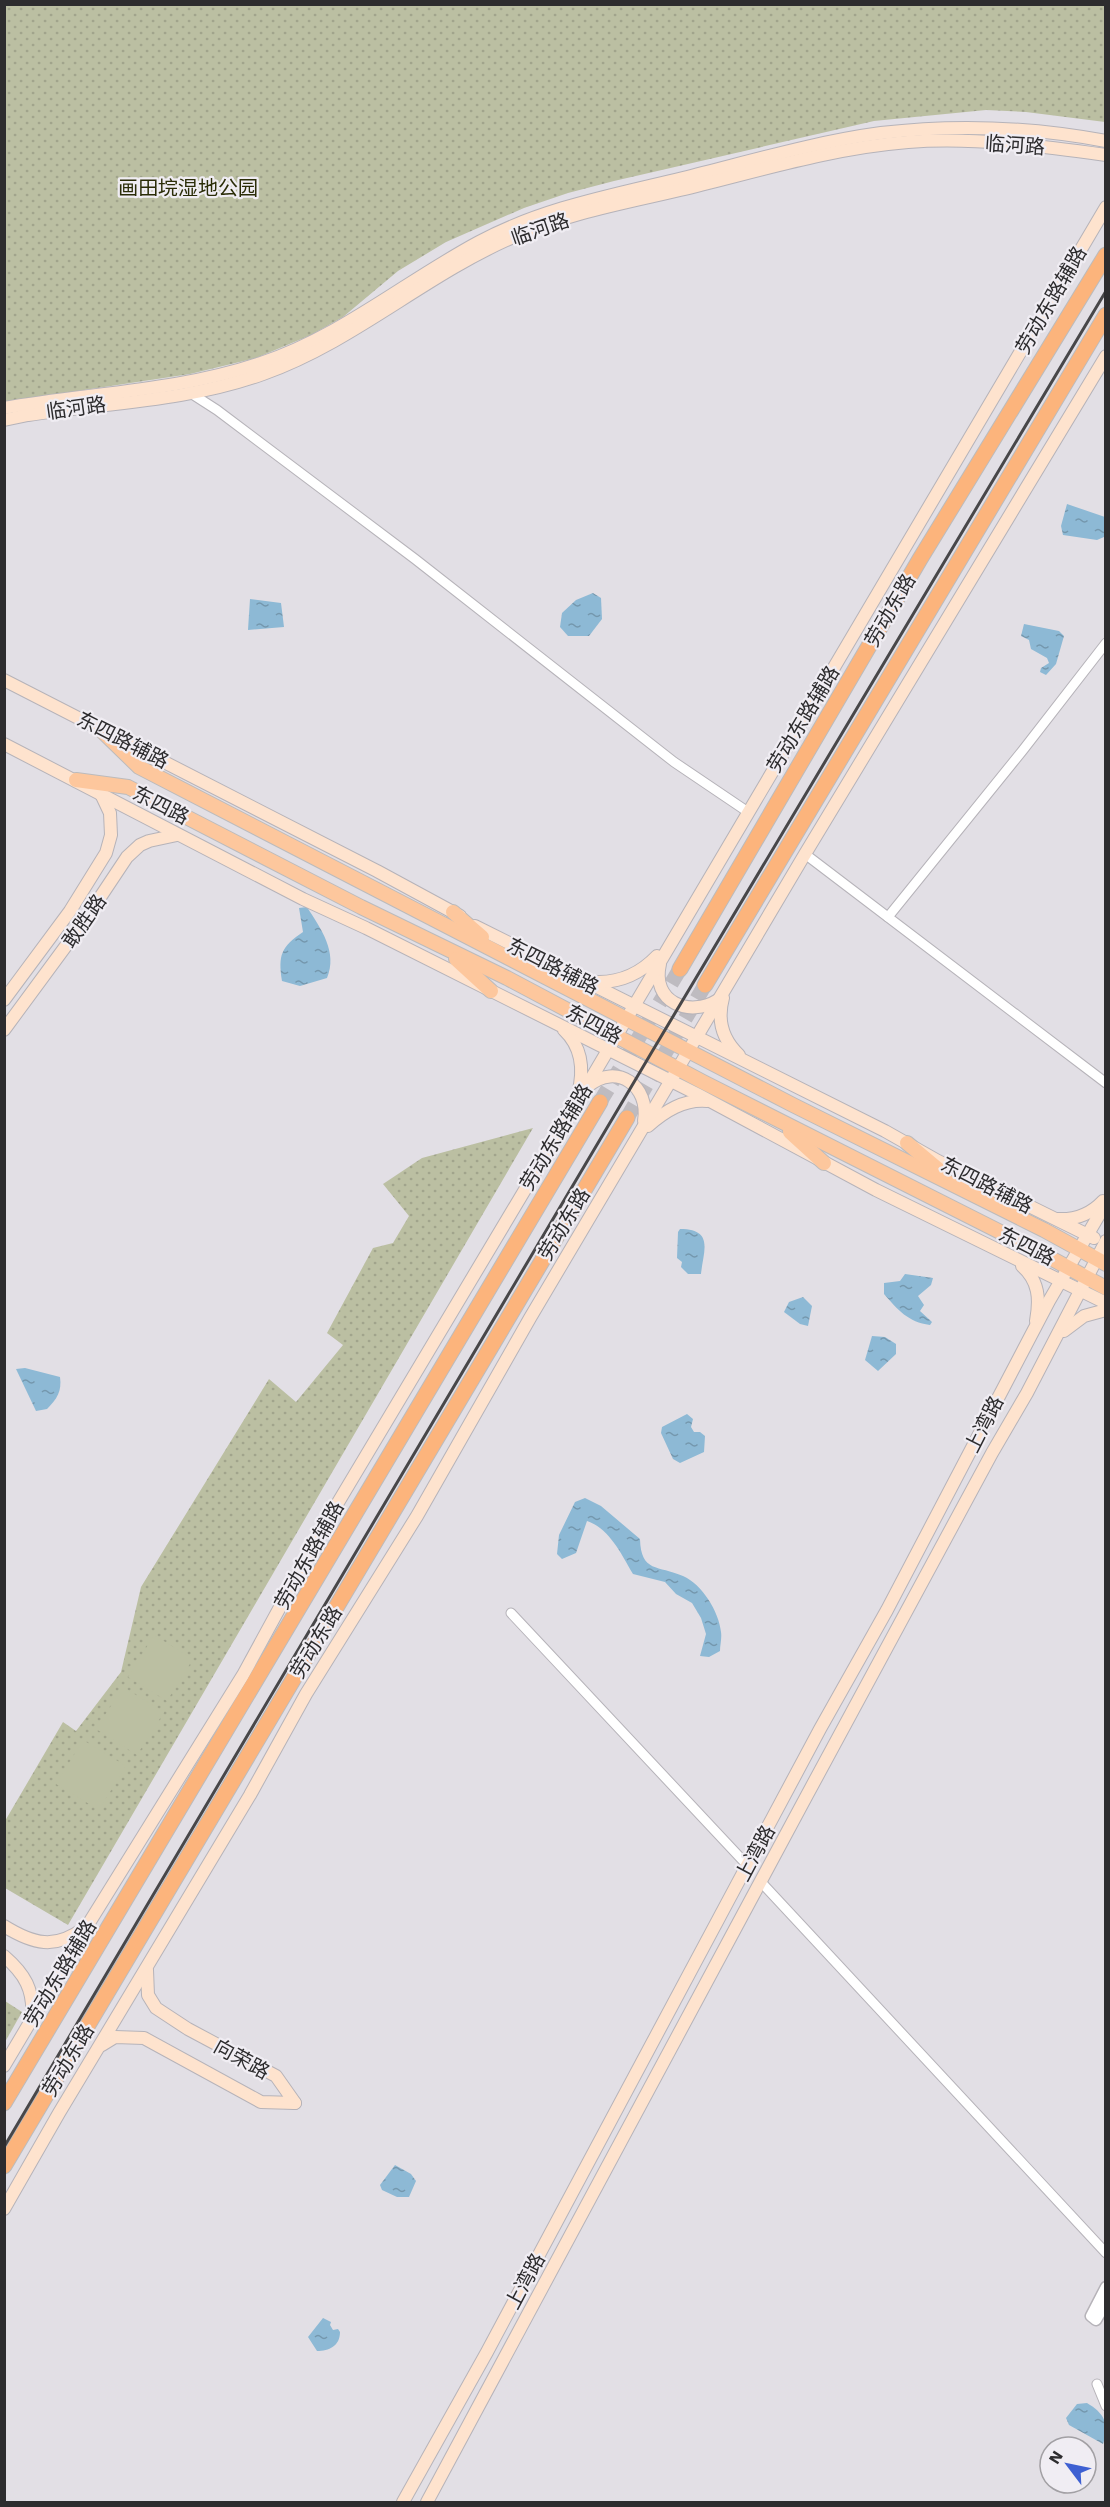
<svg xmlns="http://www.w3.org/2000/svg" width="1110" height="2507" font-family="'Work Sans','Noto Sans SC',sans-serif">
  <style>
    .green { fill: url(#green-dots) }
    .pitch { fill: #bbbfa2 }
    .water { fill: url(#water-ripples) }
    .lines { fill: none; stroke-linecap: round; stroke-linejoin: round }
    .trunk-tunnel { stroke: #bebbc0; stroke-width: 15; stroke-dasharray: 15 8; stroke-linecap: butt }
    .minor-casing { stroke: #b6b3b9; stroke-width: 11 }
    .tertiary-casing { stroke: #b6b3b9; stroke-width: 13 }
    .secondary-casing { stroke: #b6b3b9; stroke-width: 14 }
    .primary-casing { stroke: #bcbbbc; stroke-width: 16 }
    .trunk-casing { stroke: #bcbbbc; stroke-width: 17 }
    .minor { stroke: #fff; stroke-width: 9 }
    .tertiary { stroke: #fff; stroke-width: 10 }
    .secondary { stroke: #fee3ce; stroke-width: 12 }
    .primary { stroke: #fdc79d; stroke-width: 14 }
    .trunk { stroke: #fcb47c; stroke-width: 15 }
    .rail { stroke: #484749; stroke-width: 3 }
    .labels { text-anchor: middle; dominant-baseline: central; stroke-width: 4.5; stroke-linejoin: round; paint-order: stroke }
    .street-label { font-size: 20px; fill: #2d2c2e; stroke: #f0edf3 }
    .park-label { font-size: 20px; fill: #2b2d08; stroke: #f0edf3 }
  </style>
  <defs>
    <pattern id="green-dots" width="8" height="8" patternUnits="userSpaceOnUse" patternTransform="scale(1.5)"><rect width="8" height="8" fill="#bbbfa2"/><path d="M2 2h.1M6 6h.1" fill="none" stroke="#a1a48c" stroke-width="1.8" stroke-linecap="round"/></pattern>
    <pattern id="water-ripples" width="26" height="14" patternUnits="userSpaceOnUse" patternTransform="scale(1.5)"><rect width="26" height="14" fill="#8db9d5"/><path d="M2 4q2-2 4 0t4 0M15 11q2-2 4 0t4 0" fill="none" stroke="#7497ad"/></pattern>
  </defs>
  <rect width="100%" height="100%" fill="#e2dfe5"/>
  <g class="green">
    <polygon points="5,4 1105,5 1105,122 1026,112 986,110 874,121 614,181 568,193 524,208 446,242 398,271 343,317 311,335 256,358 190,374 5,402"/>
    <polygon points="533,1128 68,1925 5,1888 5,1821 63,1722 76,1731 121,1672 141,1587 269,1379 296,1402 343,1345 327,1333 373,1248 393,1243 409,1216 383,1184 422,1158"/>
    <polygon points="5,2001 22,2012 5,2042"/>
  </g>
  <g class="pitch">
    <polygon points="154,1635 193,1659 167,1701 128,1677"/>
    <polygon points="123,1687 164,1712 137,1755 96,1729"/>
    <polygon points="83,1740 126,1766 99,1810 56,1784"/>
  </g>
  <g class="water">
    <polygon points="1067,504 1105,517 1104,537 1097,540 1063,535 1061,526"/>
    <polygon points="593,593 601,598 602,619 589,636 568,636 560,627 562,613 576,600"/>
    <polygon points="250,599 281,603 284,627 248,630"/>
    <polygon points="1024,624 1059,631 1064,636 1056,664 1046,675 1040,672 1041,668 1049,663 1047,658 1031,649 1029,640 1021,636"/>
    <path d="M307 907C321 929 338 952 327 978L300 986 282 981C278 955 281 947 303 932L299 908Z"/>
    <path d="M680 1229C715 1229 703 1252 701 1274H688L681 1267 682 1262 677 1258 678 1232Z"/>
    <path d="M905 1274 933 1278 931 1285 918 1296 924 1305 920 1311 932 1322 930 1325C908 1322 898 1310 884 1294V1283L900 1281Z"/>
    <polygon points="803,1297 812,1306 808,1326 800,1324 784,1312 789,1302"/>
    <polygon points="872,1336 885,1337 896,1344 896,1354 878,1371 865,1360"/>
    <path d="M25 1368 60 1377C62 1391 57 1399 47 1409L36 1411 16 1369Z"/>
    <polygon points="687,1414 693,1419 691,1427 694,1432 700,1432 705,1436 704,1452 680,1463 673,1459 661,1433 662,1427"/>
    <path d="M585 1498 601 1506 640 1539C641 1573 658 1565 683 1576 702 1584 719 1612 721 1632 722 1638 720 1645 720 1651L709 1657 700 1656 706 1634 701 1618 692 1603 676 1594 665 1582 633 1574C622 1555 609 1528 587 1521L576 1553 562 1559 557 1554 559 1535 575 1502Z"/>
    <polygon points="395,2165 411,2174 416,2181 409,2197 397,2197 382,2190 380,2185"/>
    <path d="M323 2318 331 2322 330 2325 333 2330 338 2329 340 2332C340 2346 329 2351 317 2351L308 2337Z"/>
    <path d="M1087 2403C1104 2413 1110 2424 1103 2444L1069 2425 1066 2418 1077 2404Z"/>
  </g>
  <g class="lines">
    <g class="trunk-tunnel">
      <polyline points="600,1102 680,969"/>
      <polyline points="627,1118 705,985"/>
    </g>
    <defs>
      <g id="minor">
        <polyline points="189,392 217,410 415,559 674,762 748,812"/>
        <polyline points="805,854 1106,1083"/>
        <polyline points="888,917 1023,750 1106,643"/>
        <polyline points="511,1613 748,1866"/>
        <polyline points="761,1882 1106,2253"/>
        <polyline points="1097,2384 1106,2406"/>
      </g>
      <polyline id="tertiary" points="1106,2287 1091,2316 1096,2320 1106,2303"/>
      <g id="secondary">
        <path d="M4 408C89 393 179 391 261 363 340 337 406 281 479 242 542 208 613 195 683 178 748 162 814 142 881 133 956 124 1031 127 1106 141"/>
        <path d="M4 420 28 415C105 403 189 401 263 374 353 342 424 276 511 238 564 214 624 203 680 190 755 172 831 148 908 142 974 137 1040 146 1106 155"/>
        <polyline points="4,680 377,871 460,916"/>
        <polyline points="4,744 303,899 366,928 697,1094 876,1190 1106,1303"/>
        <polyline points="475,926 885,1131 938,1161 1094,1238"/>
        <path d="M660 964C651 1002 689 1018 718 1000"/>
        <path d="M586 981C614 985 638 976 657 956"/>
        <path d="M723 998C717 1020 722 1039 739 1055"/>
        <polyline points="4,1000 70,911 106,853 111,835 110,813 101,794"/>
        <polyline points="4,1030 85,920 127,857 140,845 149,841 177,835"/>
        <path d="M564 1030C583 1048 584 1071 578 1094"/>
        <path d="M588 1086C617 1062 650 1086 644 1121"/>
        <path d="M648 1126C665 1111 684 1099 707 1101"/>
        <path d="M1057 1219C1075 1220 1090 1215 1103 1201"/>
        <path d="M1022 1266C1039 1281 1040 1299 1036 1321"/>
        <polyline points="1064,1331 1084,1316 1106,1310"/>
        <path d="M4 1926C33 1944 55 1950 84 1928"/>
        <path d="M4 1956C25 1974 34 1990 32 2017"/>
        <polyline points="147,1970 148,1995 156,2008 188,2029 276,2076 295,2103"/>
        <polyline points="102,2045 115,2037 144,2038 261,2102 295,2103"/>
        <polyline points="4,2066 89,1923 243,1675 327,1521 572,1111 1106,207"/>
        <polyline points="4,2209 59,2113 250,1795 306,1694 417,1516 530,1318 805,854 1106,356"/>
        <polyline points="403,2502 487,2352 820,1729 887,1610 1049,1301 1106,1203"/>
        <polyline points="427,2502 806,1797 992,1453 1027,1393 1106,1241"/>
      </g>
      <g id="primary">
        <polyline points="100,729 139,767 793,1105 1044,1230 1106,1264"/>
        <polyline points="76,780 128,787 361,907 507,978 703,1082 1032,1248 1106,1288"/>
        <polyline points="453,912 482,937"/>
        <polyline points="456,959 491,991"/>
        <polyline points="790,1132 824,1163"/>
        <polyline points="907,1143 944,1174"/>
      </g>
      <g id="trunk">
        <polyline points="680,969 920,559 1106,255"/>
        <polyline points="705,985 1106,315"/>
        <polyline points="4,2103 600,1102"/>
        <polyline points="4,2166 627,1118"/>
      </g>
    </defs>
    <use href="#minor" class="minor-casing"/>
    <use href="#tertiary" class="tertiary-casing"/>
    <use href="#secondary" class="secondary-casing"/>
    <use href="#primary" class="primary-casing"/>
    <use href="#trunk" class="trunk-casing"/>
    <use href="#minor" class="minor"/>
    <use href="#tertiary" class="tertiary"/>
    <use href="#secondary" class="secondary"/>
    <use href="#primary" class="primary"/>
    <use href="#trunk" class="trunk"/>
    <polyline class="rail" points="4,2147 653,1050 1106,291"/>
  </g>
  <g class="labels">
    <g class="street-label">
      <text transform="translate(1015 145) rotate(4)">临河路</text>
      <text transform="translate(540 229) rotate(-19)">临河路</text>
      <text transform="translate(1051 300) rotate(-60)">劳动东路辅路</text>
      <text transform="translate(76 408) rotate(-8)">临河路</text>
      <text transform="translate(890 610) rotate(-60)">劳动东路</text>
      <text transform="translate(803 719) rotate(-59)">劳动东路辅路</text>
      <text transform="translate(123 740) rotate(27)">东四路辅路</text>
      <text transform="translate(161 805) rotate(27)">东四路</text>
      <text transform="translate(84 921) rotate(-55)">敢胜路</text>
      <text transform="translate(553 966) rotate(27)">东四路辅路</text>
      <text transform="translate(594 1024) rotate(28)">东四路</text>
      <text transform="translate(556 1137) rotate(-59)">劳动东路辅路</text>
      <text transform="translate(987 1185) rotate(27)">东四路辅路</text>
      <text transform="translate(564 1224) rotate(-59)">劳动东路</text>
      <text transform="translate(1027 1246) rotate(27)">东四路</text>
      <text transform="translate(984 1424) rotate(-63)">上湾路</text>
      <text transform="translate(309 1555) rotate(-61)">劳动东路辅路</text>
      <text transform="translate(316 1642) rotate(-59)">劳动东路</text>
      <text transform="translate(755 1853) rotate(-62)">上湾路</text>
      <text transform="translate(60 1973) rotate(-59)">劳动东路辅路</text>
      <text transform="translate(242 2059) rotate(29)">向荣路</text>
      <text transform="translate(68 2060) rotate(-59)">劳动东路</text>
      <text transform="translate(525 2281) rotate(-62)">上湾路</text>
    </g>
    <g class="park-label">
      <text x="188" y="188">画田垸湿地公园</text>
    </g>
  </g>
  <rect width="1110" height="2507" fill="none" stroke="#2d2c2e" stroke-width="12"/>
  <g transform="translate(1068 2465) rotate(302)"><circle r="28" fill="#f0edf3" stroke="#a2a0a4" stroke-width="1.5"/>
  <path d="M0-4.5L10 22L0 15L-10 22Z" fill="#3e60d2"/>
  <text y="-9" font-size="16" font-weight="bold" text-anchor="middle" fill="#2d2c2e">N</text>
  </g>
</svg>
